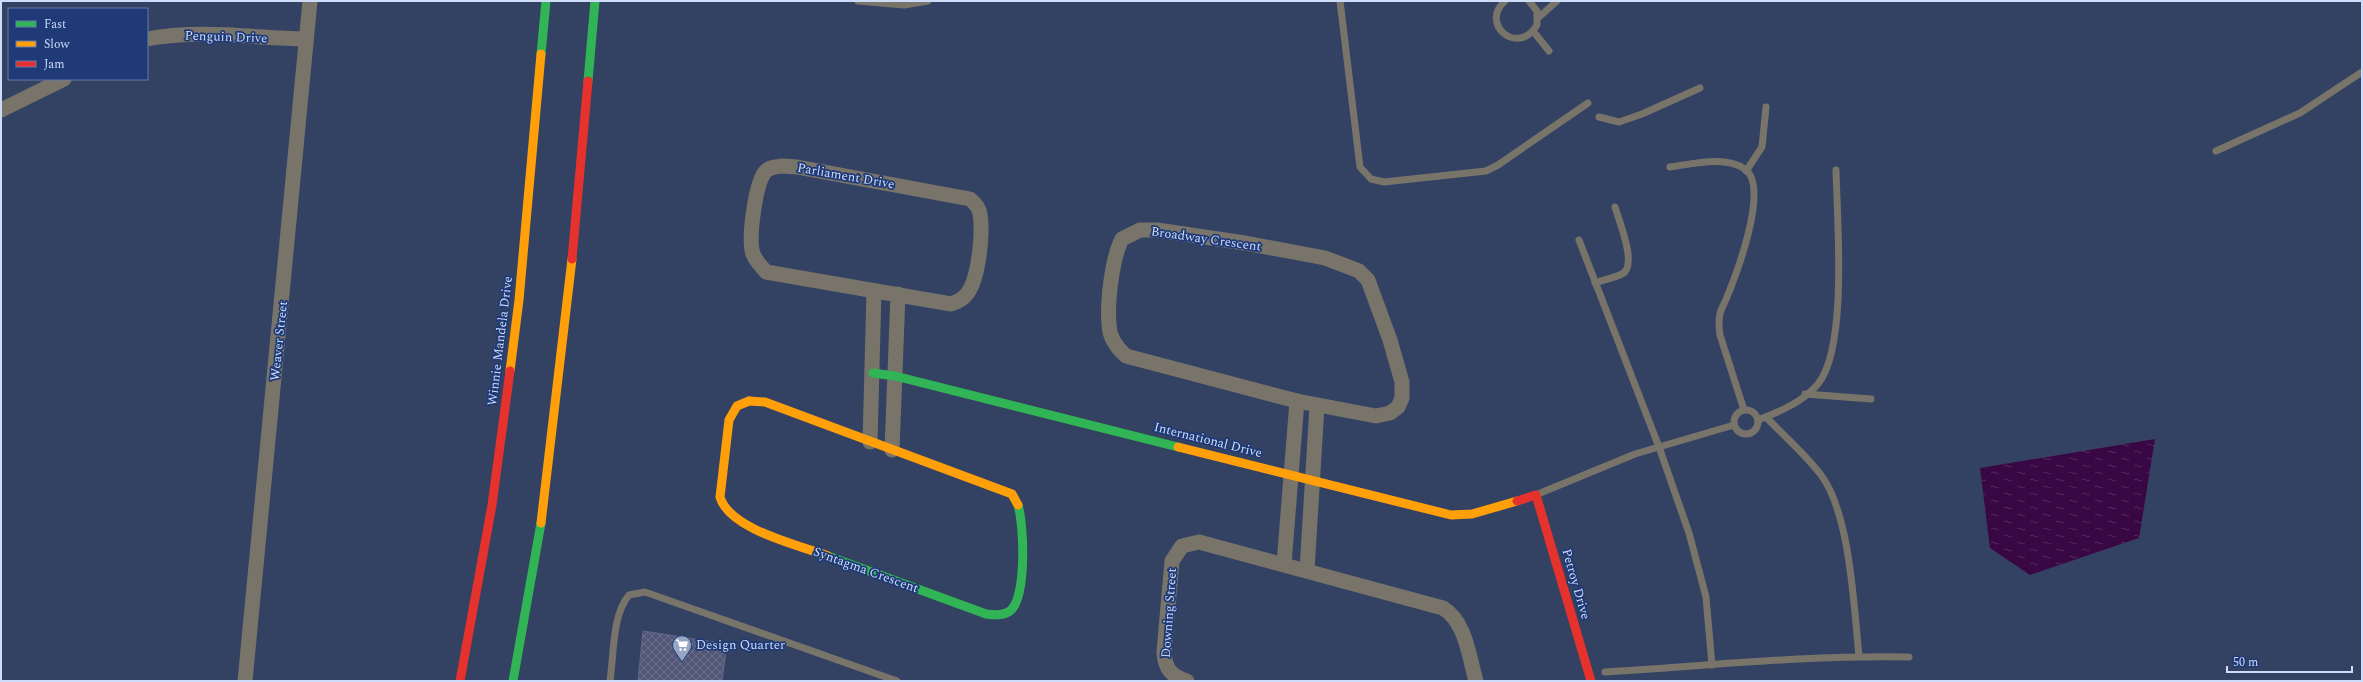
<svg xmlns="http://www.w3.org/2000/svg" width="2363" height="682" font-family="Spectral,serif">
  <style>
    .water { fill: url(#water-ripples) }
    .building { fill: url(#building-cross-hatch); stroke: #626885 }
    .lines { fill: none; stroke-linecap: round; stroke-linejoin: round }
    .lane { stroke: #78746a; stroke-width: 7 }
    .street { stroke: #78746a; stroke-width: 15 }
    .fast { stroke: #30b455; stroke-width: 9 }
    .slow { stroke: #ff9f0a; stroke-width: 9 }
    .jam { stroke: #e5322d; stroke-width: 9 }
    .labels { text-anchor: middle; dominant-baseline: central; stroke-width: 3.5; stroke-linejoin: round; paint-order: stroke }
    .street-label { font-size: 13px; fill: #cddcf9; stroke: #1f3a76 }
    .poi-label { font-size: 13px; fill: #cddcf9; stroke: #1f3a76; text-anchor: start }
  </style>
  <defs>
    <pattern id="water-ripples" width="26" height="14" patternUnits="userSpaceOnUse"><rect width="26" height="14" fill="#390743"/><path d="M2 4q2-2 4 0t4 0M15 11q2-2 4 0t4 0" fill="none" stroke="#542b5f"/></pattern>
    <pattern id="building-cross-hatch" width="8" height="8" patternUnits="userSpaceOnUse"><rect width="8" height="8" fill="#525777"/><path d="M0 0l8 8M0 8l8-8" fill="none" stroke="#6a6f8b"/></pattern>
  </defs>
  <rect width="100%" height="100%" fill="#334262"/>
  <polygon class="water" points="2155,439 2139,538 2030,575 1990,548 1980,468"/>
  <polygon class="building" points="643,631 727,644 722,681 638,681"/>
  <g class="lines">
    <g class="lane">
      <polyline points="858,1 904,5 928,1"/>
      <polyline points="1340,1 1360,167 1371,179 1384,182 1486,171 1498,165 1588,103"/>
      <path d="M1505 1C1479 24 1518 57 1537 25V11L1529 1"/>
      <polyline points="1538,18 1557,1"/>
      <polyline points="1533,31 1549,51"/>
      <polyline points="1599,117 1619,122 1642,114 1700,88"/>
      <polyline points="2216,151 2300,113 2362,72"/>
      <path d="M1670 167C1692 164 1725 155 1745 169 1770 187 1736 275 1727 297 1725 303 1721 308 1720 314 1718 321 1719 328 1720 335L1744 410"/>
      <polyline points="1746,171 1762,147 1766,107"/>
      <polyline points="1579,240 1659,447 1689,533 1706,597 1712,665"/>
      <path d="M1595 283C1603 280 1614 278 1622 274 1638 266 1619 221 1615 207"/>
      <polyline points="1805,394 1871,399"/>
      <circle cx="1746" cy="422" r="12"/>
      <path d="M1766 417C1784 436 1805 454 1821 475 1850 513 1854 608 1859 656"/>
      <path d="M1758 420C1779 412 1803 402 1818 384 1848 347 1837 219 1836 170"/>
      <polyline points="1538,494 1635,454 1734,425"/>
      <path d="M1605 672C1706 666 1807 655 1909 657"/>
      <path d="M610 681C614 654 612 615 629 595L645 592 897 681"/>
    </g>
    <g class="street">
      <path d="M147 39C199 29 253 38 306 39"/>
      <polyline points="1,110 64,79"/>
      <path d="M782 166 797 167 970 199C975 203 979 207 980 214 983 232 979 281 966 295 962 300 957 302 951 304L766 272C761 266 756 261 753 254 748 239 755 185 765 172 769 167 775 167 782 166Z"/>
      <path d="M1140 230H1157L1245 243 1325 258 1359 271 1368 280 1390 340 1402 382V398L1398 407 1390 413 1376 416 1297 401 1126 356C1117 348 1109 337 1109 324 1107 303 1112 258 1122 239Z"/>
      <polyline points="870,442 874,291"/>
      <polyline points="892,450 898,294"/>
      <polyline points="1284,564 1297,401"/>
      <polyline points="1307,570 1317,406"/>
      <polyline points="245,681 310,1"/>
      <path d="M1187 681C1172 676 1165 670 1164 652L1172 561 1182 546 1199 542 1443 608C1466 622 1469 657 1476 681"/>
    </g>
    <g class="fast">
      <polyline points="541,54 546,1"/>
      <polyline points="588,81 595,1"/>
      <polyline points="873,373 895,376 1178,447"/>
      <path d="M828 556 986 614C994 615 1003 616 1010 611 1027 598 1024 525 1018 505"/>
      <polyline points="513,681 541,523"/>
    </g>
    <g class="slow">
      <polyline points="510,371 519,300 541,54"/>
      <polyline points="749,401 765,402 1012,494 1018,505"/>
      <path d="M749 401 737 406 729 420 720 497C729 529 798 545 828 556"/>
      <polyline points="1178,447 1451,515 1472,514 1517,501"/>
      <polyline points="541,523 572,259"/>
    </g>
    <g class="jam">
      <polyline points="572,259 588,81"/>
      <polyline points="1517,501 1536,495 1591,681"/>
      <polyline points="460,681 492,505 510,371"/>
    </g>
  </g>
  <defs>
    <symbol id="supermarket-pin" viewBox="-11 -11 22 30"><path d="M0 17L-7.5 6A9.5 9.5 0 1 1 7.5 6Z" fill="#97a6c4" stroke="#1f3a76"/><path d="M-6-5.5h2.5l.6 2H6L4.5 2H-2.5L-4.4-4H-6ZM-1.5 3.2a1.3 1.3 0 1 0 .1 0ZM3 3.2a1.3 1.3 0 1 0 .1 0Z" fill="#fff"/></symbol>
  </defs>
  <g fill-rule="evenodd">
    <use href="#supermarket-pin" x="671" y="634" width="22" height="30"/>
  </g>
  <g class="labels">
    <g class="street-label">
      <text transform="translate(226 37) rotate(2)">Penguin Drive</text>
      <text transform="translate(846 176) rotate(10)">Parliament Drive</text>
      <text transform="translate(1206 239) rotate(8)">Broadway Crescent</text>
      <text transform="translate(279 341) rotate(-84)">Weaver Street</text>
      <text transform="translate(500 341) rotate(-83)">Winnie Mandela Drive</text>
      <text transform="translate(1208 440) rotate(14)">International Drive</text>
      <text transform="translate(866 570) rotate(20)">Syntagma Crescent</text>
      <text transform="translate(1576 584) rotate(74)">Petroy Drive</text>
      <text transform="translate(1169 613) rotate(-86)">Downing Street</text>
    </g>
    <g class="poi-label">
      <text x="696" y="645">Design Quarter</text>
    </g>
  </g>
  <rect width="2363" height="682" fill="none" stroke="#cddcf9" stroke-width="4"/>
  <rect x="8" y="8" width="140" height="72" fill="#1f3a76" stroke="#657baa"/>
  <rect x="16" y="21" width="20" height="6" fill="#30b455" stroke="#657baa"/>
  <text x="44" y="28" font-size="12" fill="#cddcf9">Fast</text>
  <rect x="16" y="41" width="20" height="6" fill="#ff9f0a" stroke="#657baa"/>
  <text x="44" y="48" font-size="12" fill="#cddcf9">Slow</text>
  <rect x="16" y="61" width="20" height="6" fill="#e5322d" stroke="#657baa"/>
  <text x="44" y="68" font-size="12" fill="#cddcf9">Jam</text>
  <path d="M2227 666v6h125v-6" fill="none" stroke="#cddcf9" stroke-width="2"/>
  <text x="2233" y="666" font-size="12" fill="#cddcf9" stroke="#1f3a76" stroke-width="3" paint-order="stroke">50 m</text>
</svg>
